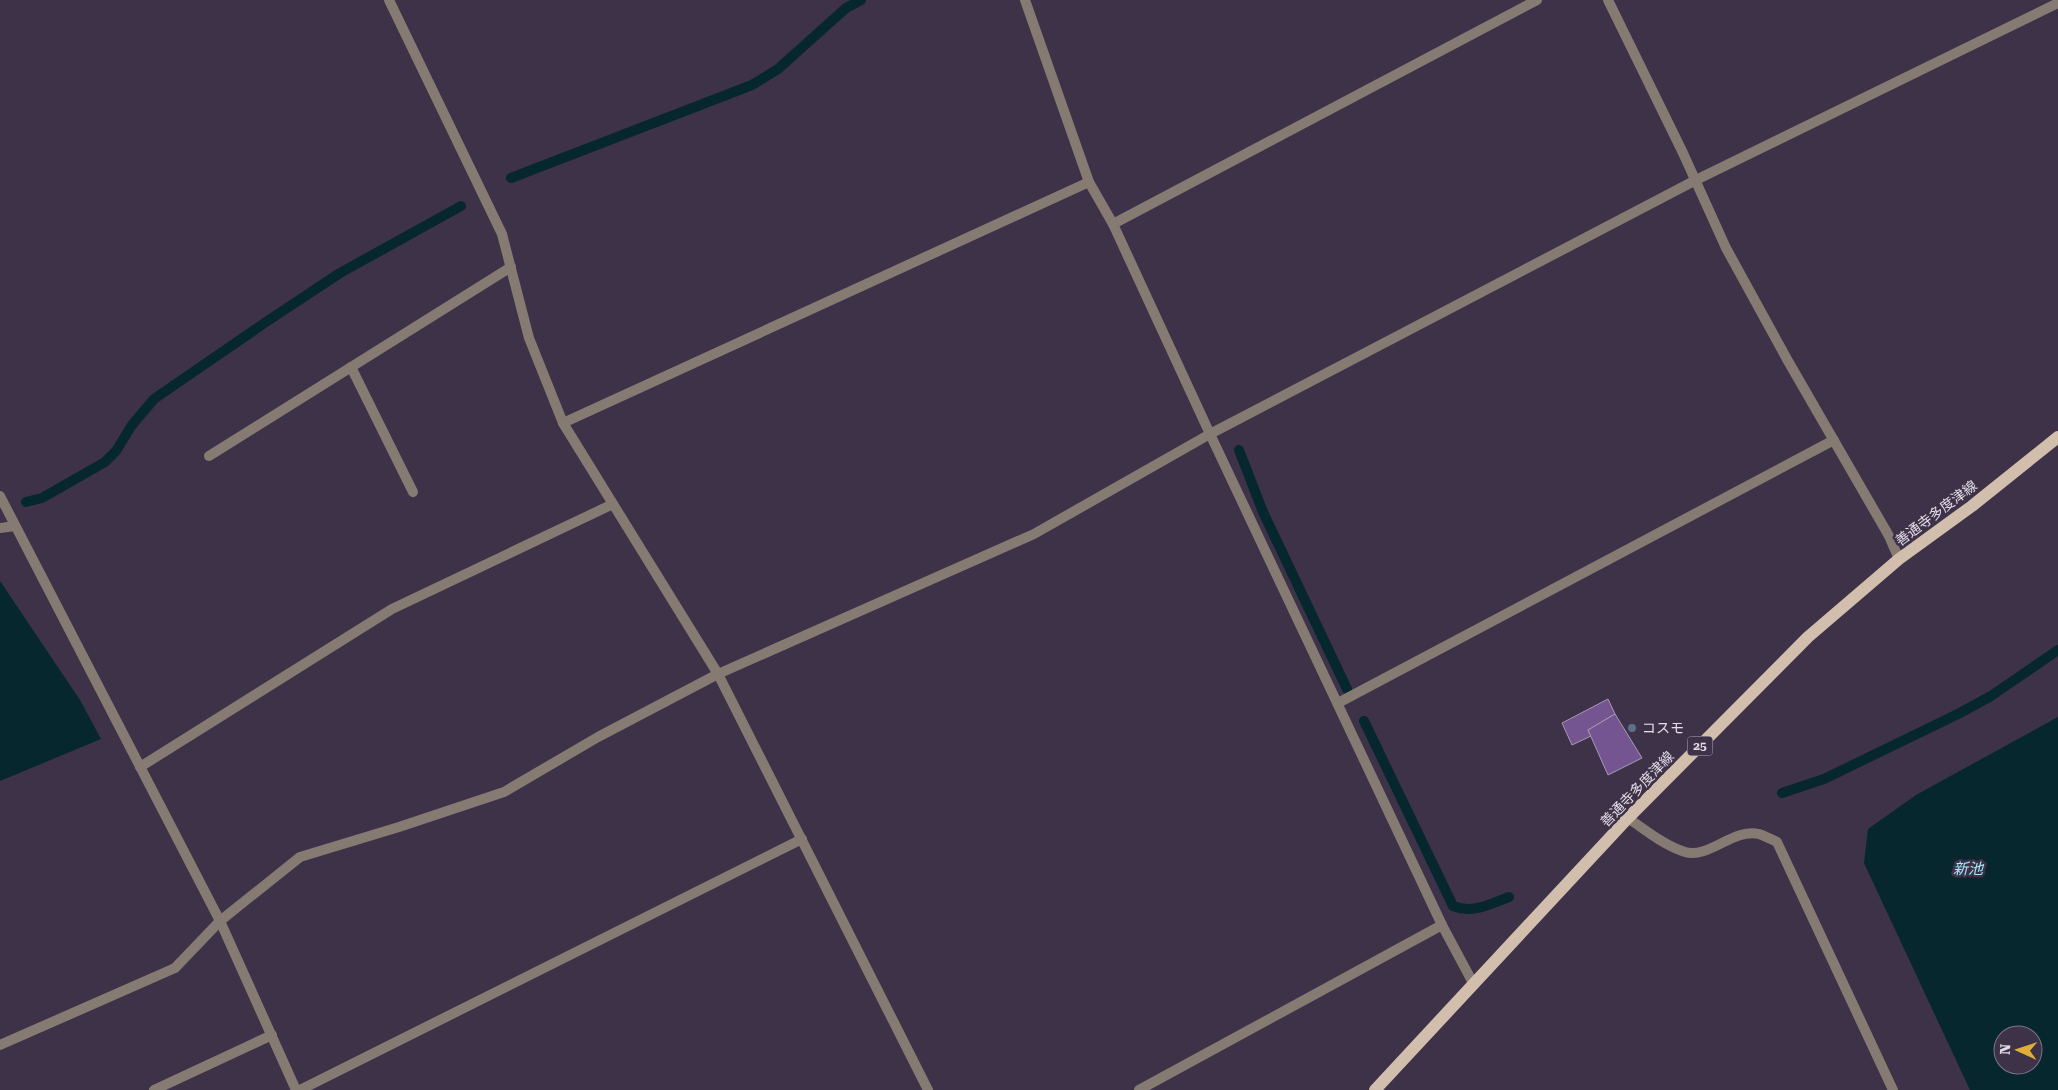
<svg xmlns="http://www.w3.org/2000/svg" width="2058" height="1090" font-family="'Roboto Serif','Noto Sans JP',serif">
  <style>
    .water { fill: #05272d; fill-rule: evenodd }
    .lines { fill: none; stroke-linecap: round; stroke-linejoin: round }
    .stream { stroke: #05272d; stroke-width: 10 }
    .building { fill: #745591; stroke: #a69ab3 }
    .lane { stroke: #857b72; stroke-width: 10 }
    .street { stroke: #857b72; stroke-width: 10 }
    .primary { stroke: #d2beac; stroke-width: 12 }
    .service-dot { fill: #5c6f8a; stroke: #3d3247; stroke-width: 2 }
    .labels { text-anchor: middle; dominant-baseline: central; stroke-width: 5; stroke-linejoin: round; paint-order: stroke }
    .shield { fill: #3d3247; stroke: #b0a9b8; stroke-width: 1 }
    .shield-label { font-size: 12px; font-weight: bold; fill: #e2dce9 }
    .street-label { font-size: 14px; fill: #e2dce9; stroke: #3d3247 }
    .poi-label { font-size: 14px; fill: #e2dce9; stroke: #3d3247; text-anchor: start }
    .water-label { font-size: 15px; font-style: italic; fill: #a0ecfb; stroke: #3d3247 }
  </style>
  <rect width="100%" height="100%" fill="#3d3247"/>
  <g class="water">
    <polygon points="0,581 80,700 101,739 0,781"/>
    <path d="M2058 717V1090H1970L1864 863 1868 829 1916 795ZM2003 1035H2033V1065H2003Z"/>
  </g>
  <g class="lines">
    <g class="stream">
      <polyline points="511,178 752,85 778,69 846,8 861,0"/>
      <polyline points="1239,450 1263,512 1347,689"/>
      <polyline points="26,502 42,498 105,462 116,451 132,425 154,399 266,322 340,273 461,206"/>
      <path d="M1364 721 1453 906C1473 914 1490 904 1509 897"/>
      <polyline points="1782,793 1824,779 1958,714 1991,696 2058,650"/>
    </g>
  </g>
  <g class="building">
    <polygon points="1608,699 1615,714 1588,730 1591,736 1572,745 1562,723"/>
    <polygon points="1615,714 1642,758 1608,775 1588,730"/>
  </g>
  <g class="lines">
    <g class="lane">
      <polyline points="0,528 15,526"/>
      <polyline points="1338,703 1834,440"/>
    </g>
    <g class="street">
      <polyline points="389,0 502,234 529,338 563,423 718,674 928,1090"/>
      <polyline points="1025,0 1089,182 1113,224 1210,434 1442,925 1473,983"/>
      <polyline points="1608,0 1683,153 1726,248 1788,361 1889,536 1899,559"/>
      <polyline points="1113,224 1537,0"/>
      <polyline points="351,367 413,492"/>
      <polyline points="563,423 1089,182"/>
      <polyline points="209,456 511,267"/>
      <polyline points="0,496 220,921 296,1090"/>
      <polyline points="140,767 392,609 613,504"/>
      <path d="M1628 818C1645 830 1665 846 1685 852 1709 859 1733 828 1759 834 1765 836 1771 839 1777 842L1893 1090"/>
      <polyline points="0,1045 175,968 220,921 300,857 399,827 504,792 598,737 718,674 1034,534 1210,434 1696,180 2058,3"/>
      <polyline points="154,1090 272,1035"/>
      <polyline points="300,1090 802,839"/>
      <polyline points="1139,1090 1442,925"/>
    </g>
    <polyline class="primary" points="1375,1090 1628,818 1808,637 1899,559 1972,506 2058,437"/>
  </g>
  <circle class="service-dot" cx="1632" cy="728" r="5"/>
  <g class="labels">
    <rect class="shield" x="1687.5" y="736.5" width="25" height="19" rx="4"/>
    <g class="shield-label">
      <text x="1700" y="746">25</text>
    </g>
    <g class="street-label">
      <text transform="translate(1936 513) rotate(-37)">善通寺多度津線</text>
      <text transform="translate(1637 789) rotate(-46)">善通寺多度津線</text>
    </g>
    <g class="poi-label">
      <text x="1642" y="728">コスモ</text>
    </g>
    <g class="water-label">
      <text x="1968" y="869">新池</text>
    </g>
  </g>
  <g transform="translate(2018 1050) rotate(273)"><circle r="24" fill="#3d3247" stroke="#7f7688"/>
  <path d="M0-4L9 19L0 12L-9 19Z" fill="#e1af34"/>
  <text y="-8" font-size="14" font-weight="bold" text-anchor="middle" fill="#e2dce9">N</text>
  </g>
</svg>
